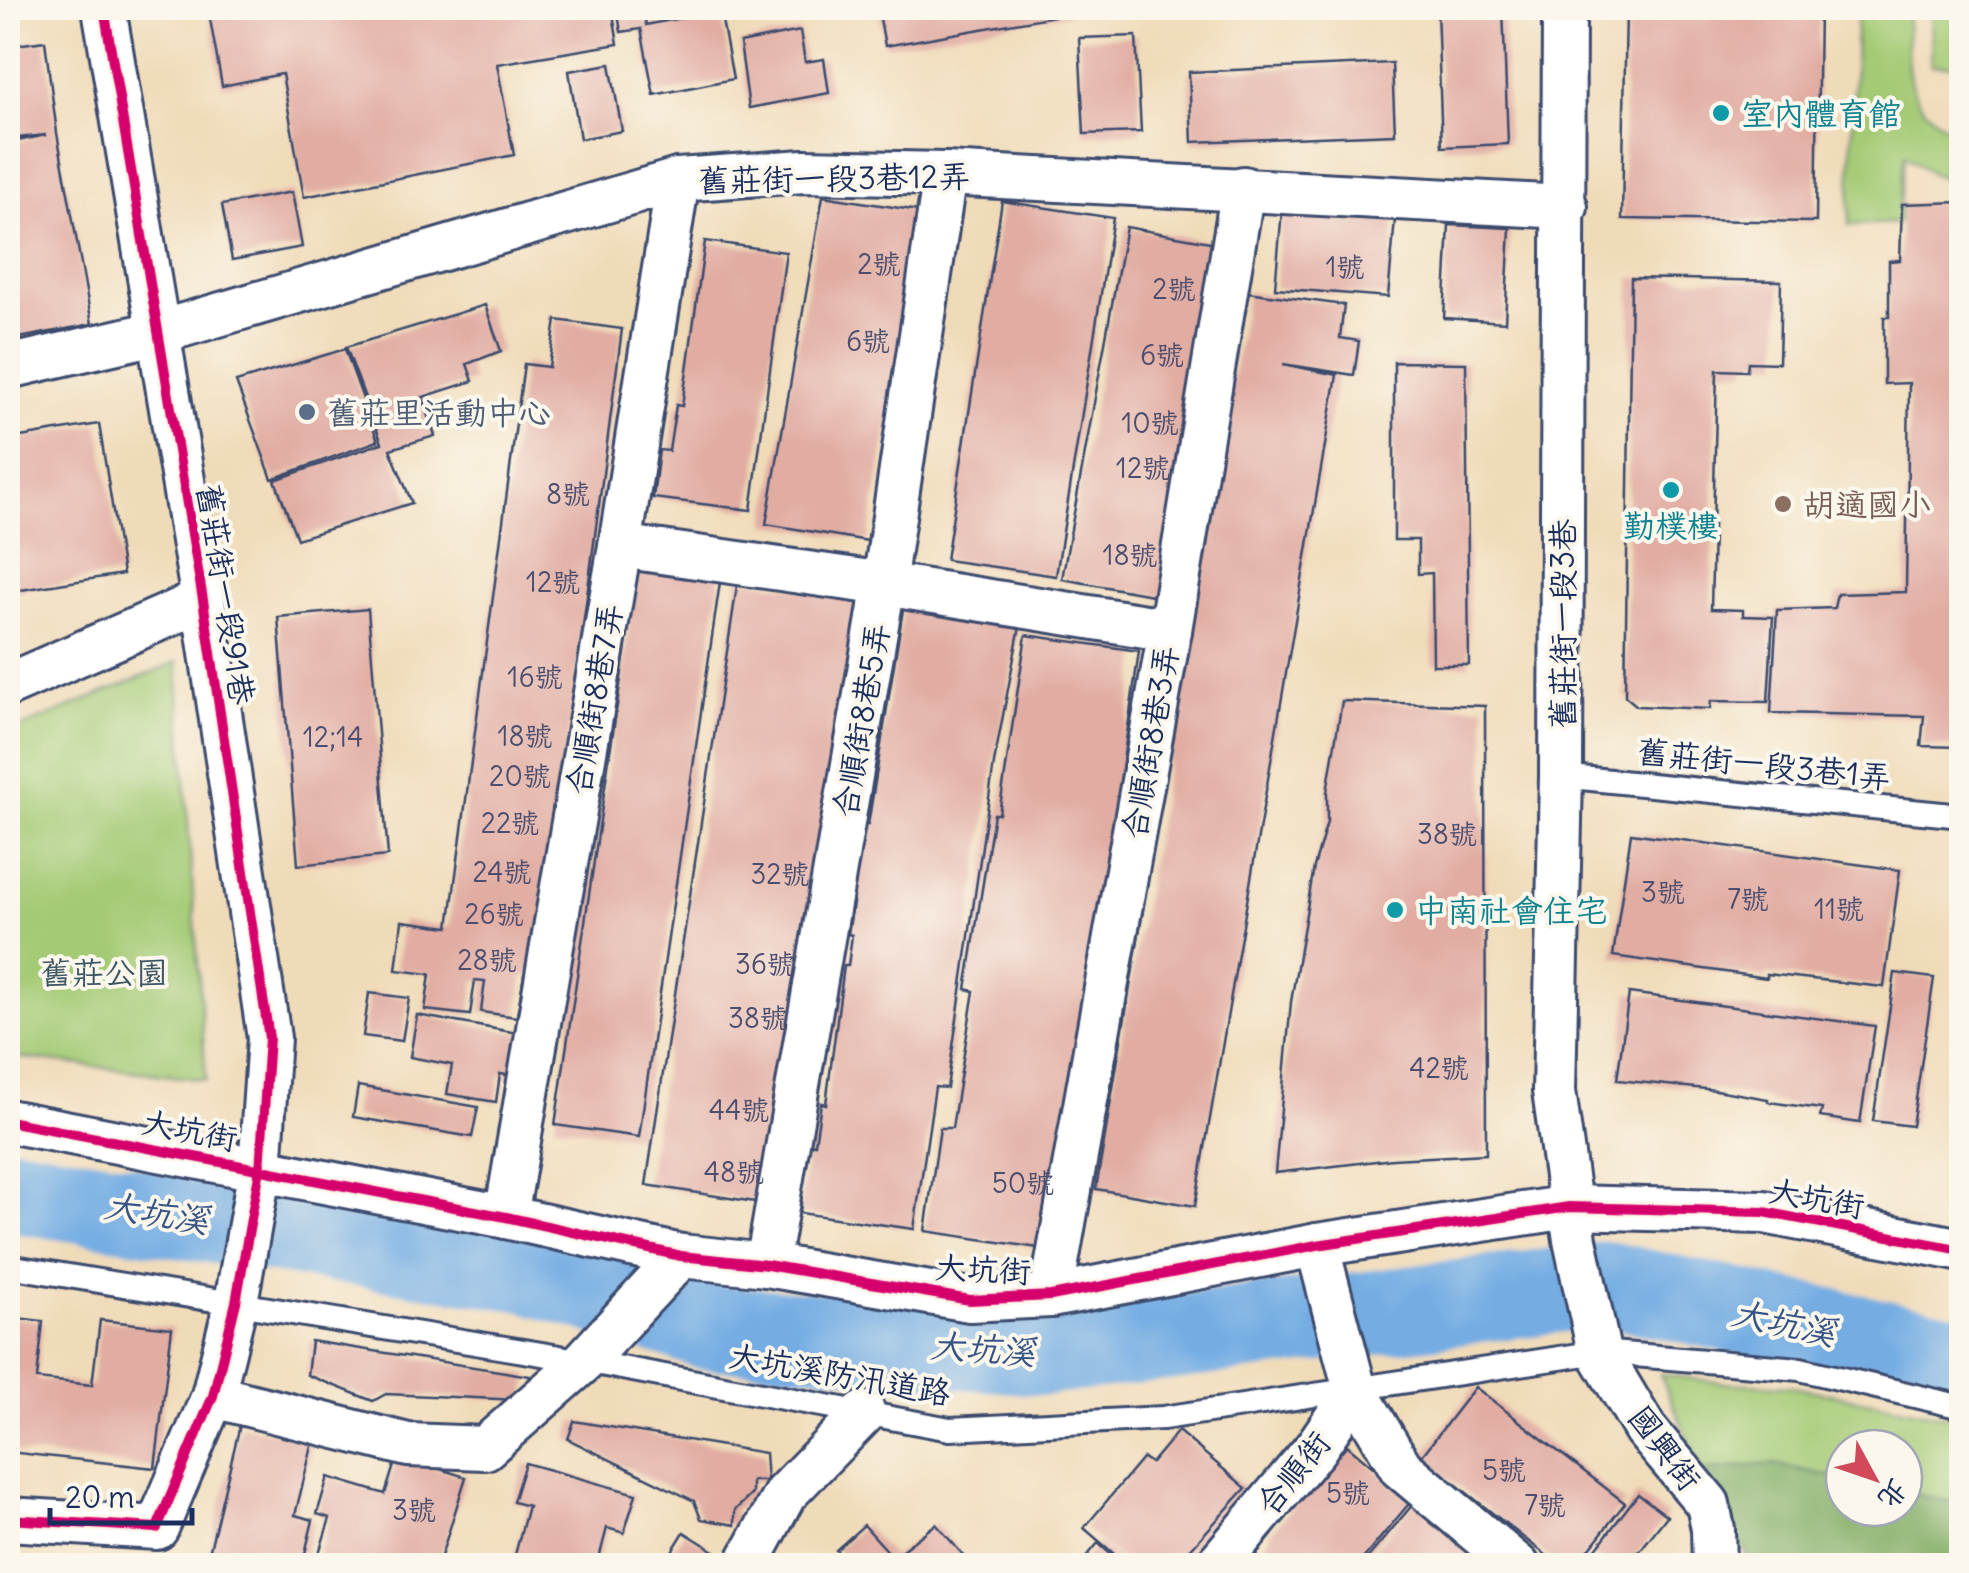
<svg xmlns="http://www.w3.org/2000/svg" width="1969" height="1573" font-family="Delius,'LXGW WenKai TC',sans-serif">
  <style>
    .green { fill: #a4ca75; stroke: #607c6a; stroke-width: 2.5 }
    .forest { fill: #83ae66; stroke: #4f6e62; stroke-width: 2.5 }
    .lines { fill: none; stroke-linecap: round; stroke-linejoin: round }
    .river { stroke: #74ade3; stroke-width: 85 }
    .building { fill: #e1aca2 }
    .service-casing { stroke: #3b496c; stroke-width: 28 }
    .minor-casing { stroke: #3b496c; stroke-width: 48 }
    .service { stroke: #fff; stroke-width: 22 }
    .minor { stroke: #fff; stroke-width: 42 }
    .cycleway-casing { stroke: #fbf7ec; stroke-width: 16 }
    .cycleway { stroke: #d6006c; stroke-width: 10 }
    .culture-dot { fill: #0f9aa8; stroke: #fbf7ec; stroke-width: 4 }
    .service-dot { fill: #5c6f8a; stroke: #fbf7ec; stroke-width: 4 }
    .education-dot { fill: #8d6e63; stroke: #fbf7ec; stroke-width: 4 }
    .labels { text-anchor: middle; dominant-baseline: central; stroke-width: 8; stroke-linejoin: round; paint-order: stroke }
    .number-label { font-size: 28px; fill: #4c4e6f }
    .culture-label { font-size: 32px; fill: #0d838f; stroke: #fbf7ec; text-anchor: start }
    .street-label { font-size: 32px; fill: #1b2f5e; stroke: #fbf7ec }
    .service-label { font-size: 32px; fill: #4e5e75; stroke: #fbf7ec; text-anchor: start }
    .education-label { font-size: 32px; fill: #785e54; stroke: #fbf7ec; text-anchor: start }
    .park-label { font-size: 32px; fill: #3d5664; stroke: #fbf7ec }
    .water-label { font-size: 35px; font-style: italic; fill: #365586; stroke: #fbf7ec }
  </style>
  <rect width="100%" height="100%" fill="#fbf7ec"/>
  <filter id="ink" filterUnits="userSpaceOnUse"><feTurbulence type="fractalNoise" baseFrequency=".01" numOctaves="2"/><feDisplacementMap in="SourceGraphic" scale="20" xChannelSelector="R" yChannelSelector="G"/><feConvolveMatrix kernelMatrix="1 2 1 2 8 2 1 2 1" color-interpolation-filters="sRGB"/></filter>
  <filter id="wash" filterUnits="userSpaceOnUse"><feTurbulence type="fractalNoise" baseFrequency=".0048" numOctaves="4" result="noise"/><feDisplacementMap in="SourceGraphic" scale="40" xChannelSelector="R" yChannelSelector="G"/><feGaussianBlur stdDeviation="2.25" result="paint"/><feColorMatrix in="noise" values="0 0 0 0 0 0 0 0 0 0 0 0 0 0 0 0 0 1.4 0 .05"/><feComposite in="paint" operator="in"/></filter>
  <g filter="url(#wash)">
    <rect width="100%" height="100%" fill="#f0dbb9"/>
    <g class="green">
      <path d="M1857 8H1908C1907 67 1899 106 1961 134V184L1933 174 1905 155 1898 223 1849 225Z"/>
      <polygon points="1932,8 1961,8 1961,65 1931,65"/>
      <polygon points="177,662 206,1080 8,1056 8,733"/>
      <polygon points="1660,1374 1723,1383 1788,1386 1961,1419 1961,1504 1904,1492 1904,1448 1844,1448 1844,1479 1772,1464 1702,1471"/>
    </g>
    <polygon class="forest" points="1772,1464 1844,1479 1844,1508 1904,1508 1904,1492 1961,1504 1961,1565 1752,1565 1702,1471"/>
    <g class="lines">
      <polyline class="river" points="8,1189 528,1270 707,1327 1045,1353 1608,1284 1962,1359"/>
    </g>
    <g id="blocks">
      <g class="building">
        <polygon points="208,8 612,8 618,44 497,64 514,155 304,197 282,74 222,86"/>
        <polygon points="617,8 643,8 646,25 720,10 733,79 654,95 641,29 621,32"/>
        <polygon points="878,8 1089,8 1089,10 885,46"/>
        <polygon points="1437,8 1503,8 1508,144 1442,147"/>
        <polygon points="1626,8 1819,8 1816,222 1622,219"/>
        <polygon points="800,31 805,62 824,59 829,93 749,108 740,43"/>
        <polygon points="1136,36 1141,132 1084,134 1079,38"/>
        <polygon points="45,41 57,133 92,324 14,339 8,306 8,143 46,135 8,139 8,46"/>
        <polygon points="1392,63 1395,134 1192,142 1189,72"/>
        <polygon points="610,64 622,131 580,139 569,71"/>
        <polygon points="292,192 302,247 232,260 222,205"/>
        <polygon points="823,196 925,212 868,541 766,524"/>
        <polygon points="1002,201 1113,218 1056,576 946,560"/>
        <polygon points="1962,202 1962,747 1921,746 1924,716 1771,713 1777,610 1834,608 1837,594 1906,592 1909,383 1884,384 1884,317 1889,317 1889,261 1900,260 1902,204"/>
        <polygon points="1282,210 1395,219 1388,297 1275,288"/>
        <polygon points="1449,225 1510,228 1505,322 1444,318"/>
        <polygon points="1126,227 1227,245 1163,597 1062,579"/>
        <polygon points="705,241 786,252 751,510 653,498 659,450 669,451 676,405 682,406"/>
        <polygon points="1631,278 1781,281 1779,363 1748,362 1747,371 1717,370 1711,609 1743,610 1743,616 1773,617 1768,702 1711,701 1710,709 1637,706 1625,696"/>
        <polygon points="1247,292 1344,305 1340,338 1359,341 1354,375 1283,364 1337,375 1195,1206 1096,1189"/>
        <polygon points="485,305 501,351 467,364 473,381 423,397 435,436 390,449 412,503 297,539 275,480 382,443 346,347"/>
        <polygon points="556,320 622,329 537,977 524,975 517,1017 481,1012 485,981 475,980 470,1015 425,1010 430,974 396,970 402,921 449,927 524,364 549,367"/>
        <polygon points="345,349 378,441 272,479 236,382"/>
        <polygon points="1394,362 1466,363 1469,665 1433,665 1432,573 1418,574 1418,540 1394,540"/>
        <polygon points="99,424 123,574 8,592 8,439"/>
        <polygon points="638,563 721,575 639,1137 555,1125"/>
        <polygon points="738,579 860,597 768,1204 646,1185"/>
        <polygon points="904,603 1020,626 994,763 947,1088 935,1087 914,1229 800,1213 807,1143 815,1144 821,1103 826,1104 844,966 848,966 852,935 848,934 854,897 847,896 859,824 868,825"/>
        <polygon points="368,609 388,856 298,865 278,617"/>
        <polygon points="1026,635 1139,651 1052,1250 925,1231 940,1128 952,1128 974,991 966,989 994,814 999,814"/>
        <polygon points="1342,701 1485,706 1486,1154 1393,1159 1275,1173 1291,1002 1314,867 1327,822 1327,792"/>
        <polygon points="1631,833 1900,870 1884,987 1767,974 1767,978 1613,956"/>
        <polygon points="1895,973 1934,978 1912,1126 1873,1121"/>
        <polygon points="369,993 409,998 402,1041 363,1036"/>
        <polygon points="1629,993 1875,1026 1860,1123 1820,1117 1822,1109 1768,1102 1768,1099 1716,1090 1617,1080"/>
        <polygon points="417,1015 523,1034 515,1076 500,1074 496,1102 447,1094 452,1065 410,1057"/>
        <polygon points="358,1086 478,1107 472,1137 353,1117"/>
        <polygon points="8,1317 43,1321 37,1379 92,1385 100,1320 172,1328 155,1468 8,1452"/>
        <polygon points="311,1341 530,1376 523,1400 386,1394 373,1401 307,1375"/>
        <polygon points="1475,1387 1625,1503 1576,1566 1560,1566 1421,1457"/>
        <polygon points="574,1421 765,1453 767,1481 752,1481 752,1494 735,1510 735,1525 701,1519 694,1501 568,1439"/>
        <polygon points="240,1425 313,1442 295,1515 313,1520 302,1566 206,1566"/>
        <polygon points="1178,1431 1246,1488 1175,1566 1128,1566 1084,1528 1143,1458 1151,1463"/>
        <polygon points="1347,1445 1412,1500 1357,1566 1247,1566 1272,1535 1270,1533"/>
        <polygon points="397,1456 466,1477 438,1566 315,1566 330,1518 317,1514 328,1477 385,1494"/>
        <polygon points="525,1463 636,1494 624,1533 607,1528 597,1566 512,1566 528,1506 513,1502"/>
        <polygon points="1638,1494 1667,1516 1628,1566 1607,1566 1592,1554"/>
        <polygon points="1419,1497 1500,1566 1361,1566"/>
        <polygon points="936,1524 964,1556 952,1566 851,1566 836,1550 864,1525 893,1557"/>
        <polygon points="684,1532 727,1559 723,1566 663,1566"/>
        <polygon points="1098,1543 1124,1566 1079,1566"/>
      </g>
    </g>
  </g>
  <g filter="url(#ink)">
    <use href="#blocks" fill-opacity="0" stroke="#3b496c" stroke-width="2.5"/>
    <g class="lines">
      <defs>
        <g id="service">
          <polyline points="1561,776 1962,816"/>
          <polyline points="8,1266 584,1361 950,1429 1163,1418 1599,1352 1800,1369 1962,1407"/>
        </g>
        <g id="minor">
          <polyline points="1564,8 1561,776 1554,1091 1575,1240 1599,1352 1645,1429 1708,1504 1713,1529 1714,1566"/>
          <polyline points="8,367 160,332 678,180 804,171 945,174 1566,207"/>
          <polyline points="620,546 884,584 1170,630"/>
          <polyline points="8,685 203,600"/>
          <polyline points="8,1121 506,1217 681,1256 767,1265 970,1300 1051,1296 1317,1245 1569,1207 1764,1212 1962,1250"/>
          <polyline points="506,1217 620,546 678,180"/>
          <polyline points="767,1265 884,584 945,174"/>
          <polyline points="1051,1296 1170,630 1243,188"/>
          <polyline points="1355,1390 1401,1468 1518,1566"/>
          <polyline points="213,1396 408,1445 485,1448 584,1361 681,1256"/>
          <polyline points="8,1519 157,1528 213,1396 236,1302 260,1169 269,1038 203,600 104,8"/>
          <polyline points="746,1566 785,1494 864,1413"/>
          <polyline points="1216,1566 1315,1449 1355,1390 1317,1245"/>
        </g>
      </defs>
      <use href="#service" class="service-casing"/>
      <use href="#minor" class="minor-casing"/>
      <use href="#service" class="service"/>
      <use href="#minor" class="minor"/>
      <defs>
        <g id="cycleway">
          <polyline points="8,1121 506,1217 681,1256 767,1265 970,1300 1051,1296 1317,1245 1569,1207 1764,1212 1962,1250"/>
          <polyline points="8,1519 157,1528 213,1396 236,1302 260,1169 269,1038 203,600 104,8"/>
        </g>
      </defs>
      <use href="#cycleway" class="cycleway-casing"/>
      <use href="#cycleway" class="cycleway"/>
    </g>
  </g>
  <g class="culture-dot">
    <circle cx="1721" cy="113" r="10"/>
    <circle cx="1671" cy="490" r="10"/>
    <circle cx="1395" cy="910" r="10"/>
  </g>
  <circle class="service-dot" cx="307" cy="412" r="10"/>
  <circle class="education-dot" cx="1783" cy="504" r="10"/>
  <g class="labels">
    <g class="number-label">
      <text x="879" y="264">2號</text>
      <text x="1345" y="267">1號</text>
      <text x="1174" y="289">2號</text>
      <text x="868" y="341">6號</text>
      <text x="1162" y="355">6號</text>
      <text x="1150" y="423">10號</text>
      <text x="1143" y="468">12號</text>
      <text x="568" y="494">8號</text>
      <text x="1130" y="555">18號</text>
      <text x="553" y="582">12號</text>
      <text x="535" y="677">16號</text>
      <text x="525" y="736">18號</text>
      <text x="333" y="737">12;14</text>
      <text x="520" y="776">20號</text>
      <text x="510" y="823">22號</text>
      <text x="1447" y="834">38號</text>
      <text x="502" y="872">24號</text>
      <text x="780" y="874">32號</text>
      <text x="1663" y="892">3號</text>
      <text x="1748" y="899">7號</text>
      <text x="1839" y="909">11號</text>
      <text x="494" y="914">26號</text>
      <text x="487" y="960">28號</text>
      <text x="765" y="964">36號</text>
      <text x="758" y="1018">38號</text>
      <text x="1439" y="1068">42號</text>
      <text x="739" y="1110">44號</text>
      <text x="734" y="1172">48號</text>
      <text x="1023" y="1183">50號</text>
      <text x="1504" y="1470">5號</text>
      <text x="1348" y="1493">5號</text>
      <text x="1545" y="1505">7號</text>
      <text x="414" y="1510">3號</text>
    </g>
    <g class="culture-label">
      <text x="1741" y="113">室內體育館</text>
      <text x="1671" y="525" text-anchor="middle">勤樸樓</text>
      <text x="1415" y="910">中南社會住宅</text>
    </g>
    <g class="street-label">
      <text transform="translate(834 178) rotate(-1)">舊莊街一段3巷12弄</text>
      <text transform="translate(226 594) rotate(81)">舊莊街一段91巷</text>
      <text transform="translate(1562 624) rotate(-90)">舊莊街一段3巷</text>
      <text transform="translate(594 699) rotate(-80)">合順街8巷7弄</text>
      <text transform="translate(861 720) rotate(-80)">合順街8巷5弄</text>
      <text transform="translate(1150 742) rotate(-80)">合順街8巷3弄</text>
      <text transform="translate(1764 764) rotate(6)">舊莊街一段3巷1弄</text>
      <text transform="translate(190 1130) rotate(11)">大坑街</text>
      <text transform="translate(1817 1198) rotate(10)">大坑街</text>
      <text transform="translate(983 1269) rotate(3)">大坑街</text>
      <text transform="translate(840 1374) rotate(10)">大坑溪防汛道路</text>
      <text transform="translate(1665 1448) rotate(53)">國興街</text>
      <text transform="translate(1293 1473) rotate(-51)">合順街</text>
    </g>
    <g class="service-label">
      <text x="327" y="412">舊莊里活動中心</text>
    </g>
    <g class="education-label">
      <text x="1803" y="504">胡適國小</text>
    </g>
    <g class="park-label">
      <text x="104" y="972">舊莊公園</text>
    </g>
    <g class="water-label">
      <text transform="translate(157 1212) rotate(9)">大坑溪</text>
      <text transform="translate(1784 1322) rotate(12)">大坑溪</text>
      <text transform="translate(983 1348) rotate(4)">大坑溪</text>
    </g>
  </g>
  <rect width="1969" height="1573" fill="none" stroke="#fbf7ec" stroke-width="40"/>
  <g transform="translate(1874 1478) rotate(130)"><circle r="48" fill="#fbf7ec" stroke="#a1a7b3" stroke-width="2.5"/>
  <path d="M0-8L18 38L0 25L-18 38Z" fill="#d1495b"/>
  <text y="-15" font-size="28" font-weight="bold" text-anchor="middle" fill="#1b2f5e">北</text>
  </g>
  <path d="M50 1508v15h142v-15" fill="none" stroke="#1b2f5e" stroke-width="5"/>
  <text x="65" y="1508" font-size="30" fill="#1b2f5e" stroke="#fbf7ec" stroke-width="8" paint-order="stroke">20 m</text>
</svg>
